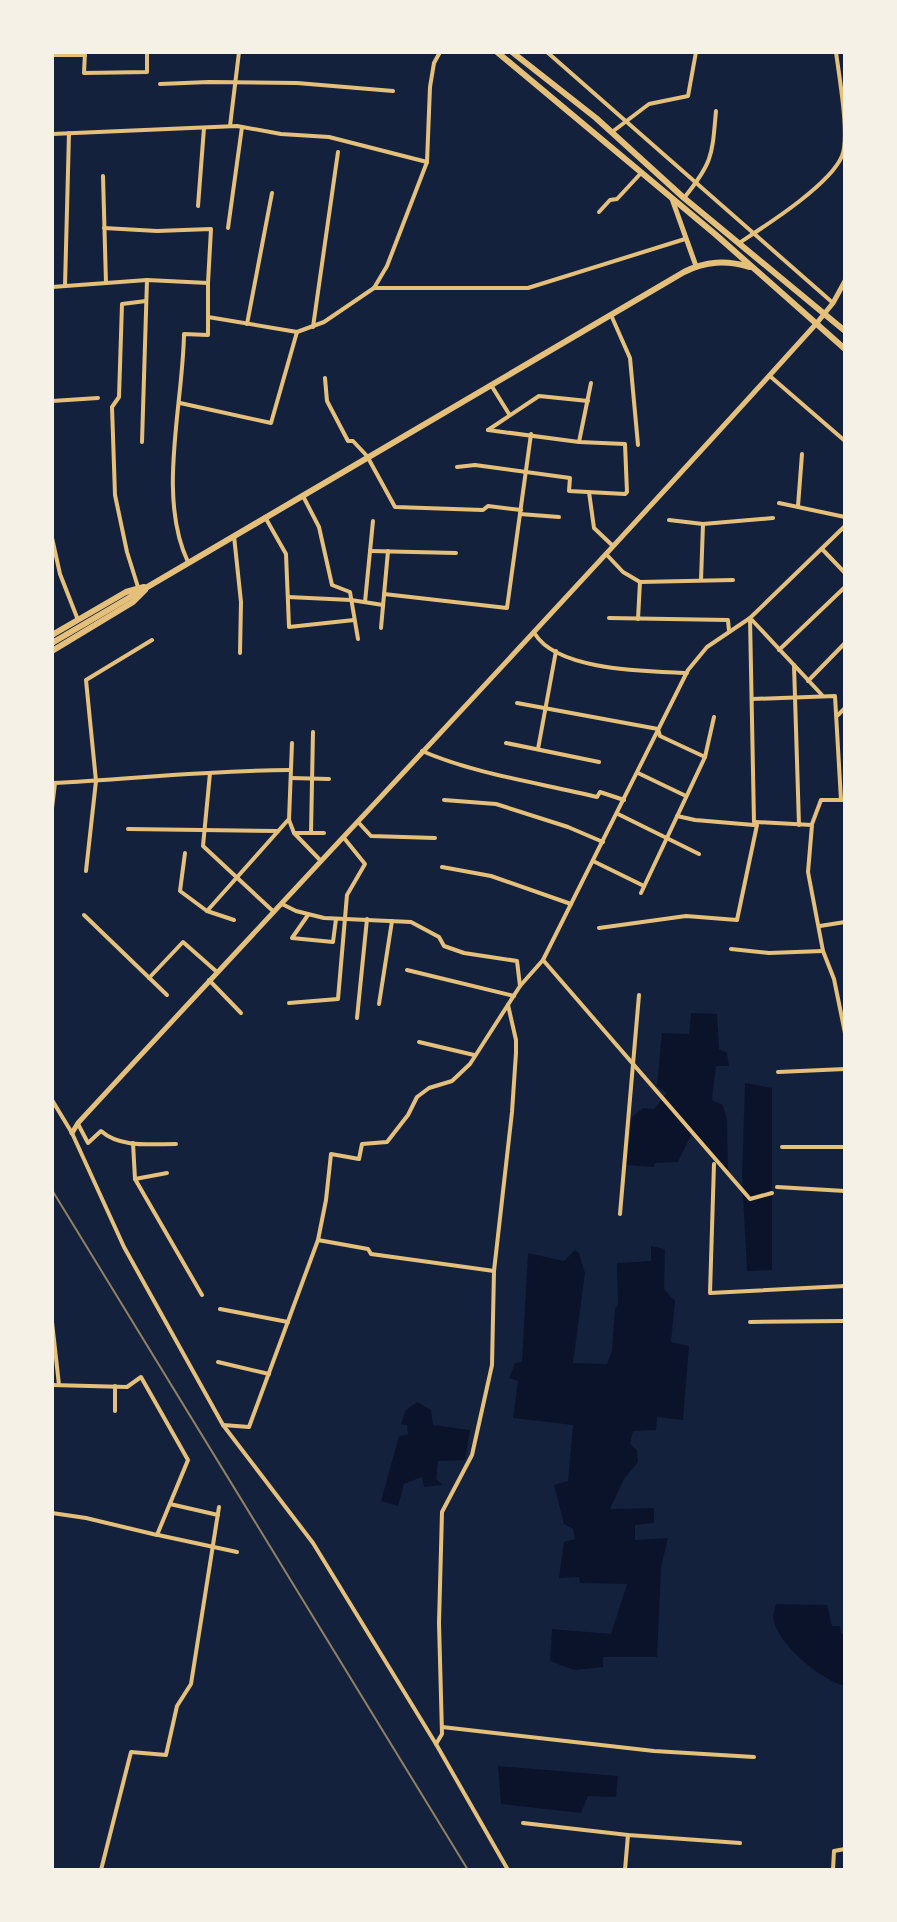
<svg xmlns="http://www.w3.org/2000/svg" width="897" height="1922" font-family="'Source Sans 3',sans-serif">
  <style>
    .water { fill: #0b132b }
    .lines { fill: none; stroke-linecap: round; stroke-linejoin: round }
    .minor { stroke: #e5c07b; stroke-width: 4 }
    .tertiary { stroke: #e5c07b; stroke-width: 5 }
    .secondary { stroke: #e5c07b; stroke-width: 5 }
    .primary { stroke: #e5c07b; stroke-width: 6 }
    .rail { stroke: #918062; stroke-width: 2 }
  </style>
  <rect width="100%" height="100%" fill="#14213d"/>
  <g class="water">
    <polygon points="691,1013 717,1014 719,1049 727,1053 729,1066 716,1066 712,1100 723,1105 727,1120 728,1170 693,1131 678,1162 655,1163 654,1167 626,1165 632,1117 643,1108 654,1109 667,1093 657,1086 662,1033 689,1034"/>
    <polygon points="745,1083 772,1088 772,1270 747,1271 742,1177"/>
    <polygon points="651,1246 665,1249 664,1289 675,1301 671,1342 689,1346 683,1420 657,1417 656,1430 633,1431 630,1444 637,1450 638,1462 624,1479 610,1509 654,1508 654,1523 635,1525 635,1540 668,1538 661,1567 657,1657 603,1657 603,1667 574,1670 550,1661 552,1629 611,1634 627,1584 580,1583 579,1577 559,1578 564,1542 575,1539 573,1529 564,1524 554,1485 568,1481 573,1425 513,1418 518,1381 509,1378 515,1363 522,1362 528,1253 564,1261 575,1250 579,1253 585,1273 573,1363 607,1364 612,1351 615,1308 618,1305 617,1263 651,1261"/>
    <polygon points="417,1402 431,1410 433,1425 470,1430 465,1460 438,1461 436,1479 443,1485 424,1487 422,1477 404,1484 398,1506 381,1501 399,1436 408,1434 407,1425 401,1424 406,1410"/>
    <path d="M776 1604 827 1605 832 1626H840L841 1634H845V1686C821 1680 775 1643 773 1616 773 1615 776 1605 776 1604Z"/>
    <polygon points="498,1766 618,1776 616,1797 588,1796 581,1813 501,1804"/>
  </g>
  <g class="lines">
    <g class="minor">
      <polyline points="85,52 84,73 147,72 147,52"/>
      <polyline points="547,52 833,303"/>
      <polyline points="52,55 85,55"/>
      <polyline points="160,84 209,82 297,83 393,91"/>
      <polyline points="230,126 239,52"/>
      <polyline points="612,132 649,104 688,96 696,52"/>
      <polyline points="52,134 237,126 281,134 329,137 427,162"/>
      <polyline points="103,176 106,283"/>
      <path d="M684 198C713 162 712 156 716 111"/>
      <polyline points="198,206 204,128"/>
      <polyline points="599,212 610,200 617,199 642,172"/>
      <polyline points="104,228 157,231 211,229 208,283"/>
      <polyline points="228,228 242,127"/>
      <path d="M739 243C765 226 830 185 842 156 850 136 839 76 836 52"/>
      <polyline points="65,286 69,133"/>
      <polyline points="52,287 147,280 208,283 208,317 297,332 324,322 374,288 528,288 685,239"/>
      <polyline points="374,288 387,266 427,162 430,87 434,63 440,52"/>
      <polyline points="611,315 630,358 638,445"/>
      <polyline points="247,324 272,193"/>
      <polyline points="313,327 338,152"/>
      <polyline points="771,377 845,441"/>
      <polyline points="325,378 327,401 348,441 353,441 367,456 395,507 483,510 488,506 521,510"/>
      <polyline points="491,385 509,414"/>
      <polyline points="52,401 98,398"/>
      <polyline points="180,403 271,423 297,332"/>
      <polyline points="488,430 539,396 588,401"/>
      <polyline points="142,442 147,280"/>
      <polyline points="579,442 591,383"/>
      <polyline points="457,467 475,465 570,478 569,491 625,494 627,492 625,444 579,442 488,430"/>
      <polyline points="589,492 594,528 613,546"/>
      <polyline points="303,496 319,527 332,585 350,592 358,639"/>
      <polyline points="779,503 845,517"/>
      <polyline points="798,506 802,454"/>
      <polyline points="520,514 559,517"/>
      <polyline points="265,517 286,554 289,627 354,620"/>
      <polyline points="669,520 703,524 773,518"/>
      <polyline points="234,536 241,602 240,653"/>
      <polyline points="52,538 60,574 78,620"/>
      <polyline points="822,549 845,573"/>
      <polyline points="370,551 456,553"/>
      <polyline points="606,554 623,572 640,582 733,580"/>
      <path d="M188 562C157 497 183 405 184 334L208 335V317"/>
      <polyline points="701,580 703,524"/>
      <polyline points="138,587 127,552 115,495 112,407 119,397 122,304 146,301"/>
      <polyline points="384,594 507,608 531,434"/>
      <polyline points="288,597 351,600 383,605"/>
      <polyline points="365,602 373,521"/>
      <polyline points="609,618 728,620 729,631"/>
      <polyline points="638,619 640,582"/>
      <polyline points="752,620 822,695"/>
      <polyline points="381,628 388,551"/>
      <path d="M535 634C558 671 647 671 687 673"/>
      <polyline points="779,650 845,587"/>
      <polyline points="794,665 799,825"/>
      <polyline points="808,681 845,643"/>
      <polyline points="752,699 835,696 841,800"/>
      <polyline points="517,703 658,729 660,736 705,757"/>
      <polyline points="838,715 845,708"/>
      <polyline points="292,743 289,820 294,833 321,861"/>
      <polyline points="506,743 599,762"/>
      <polyline points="538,749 556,651"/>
      <path d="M422 751C475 774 540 783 597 797L600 792 624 800"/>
      <polyline points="210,773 203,846 274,912"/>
      <polyline points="638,773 686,796"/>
      <polyline points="291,778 329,779"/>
      <path d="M52 783C132 779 211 770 290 770"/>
      <polyline points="444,800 496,804 568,827 603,842"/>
      <polyline points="52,808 55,783"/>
      <polyline points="618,814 699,854"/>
      <polyline points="677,816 695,820 754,825"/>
      <polyline points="756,822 812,825 808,872 823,951 834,979 845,1033"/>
      <polyline points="359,823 371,836 435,838"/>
      <polyline points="812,824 821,800 845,800"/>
      <polyline points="128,829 278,831"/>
      <polyline points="294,833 324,833"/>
      <polyline points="311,833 313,732"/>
      <polyline points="185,853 180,891 207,911 234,920"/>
      <polyline points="593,861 644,886"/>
      <polyline points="442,867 491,876 571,904"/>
      <polyline points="86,871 96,781 86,680 152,640"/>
      <polyline points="641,893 705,757 714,717"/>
      <polyline points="282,904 296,911 324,918 411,922 439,937 444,946 464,953 517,961 520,986"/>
      <polyline points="207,911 288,820"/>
      <polyline points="84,915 167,995"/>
      <polyline points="308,915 292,938 333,942 336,919"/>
      <polyline points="820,926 845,922"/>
      <polyline points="599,928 686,916 737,920 757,825 754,822 750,618"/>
      <polyline points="731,949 769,953 823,951"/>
      <polyline points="543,960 750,1199 772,1193"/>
      <polyline points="407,970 514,996"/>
      <polyline points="149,978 183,942 217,972"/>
      <polyline points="209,980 241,1013"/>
      <polyline points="289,1003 338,999 347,895 365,864 344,838"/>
      <polyline points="379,1004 392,921"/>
      <polyline points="357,1018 367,919"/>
      <polyline points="419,1042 474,1055"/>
      <polyline points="778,1072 845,1069"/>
      <polyline points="52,1100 72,1133 124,1247 223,1425 313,1543 436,1744 508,1870"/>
      <path d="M78 1124 88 1143 101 1131C120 1148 151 1144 176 1144"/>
      <polyline points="133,1143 135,1179 202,1295"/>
      <polyline points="782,1147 845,1147"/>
      <polyline points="714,1164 710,1293 845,1286"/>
      <polyline points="135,1179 167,1173"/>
      <polyline points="777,1187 845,1191"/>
      <polyline points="620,1214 639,995"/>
      <polyline points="318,1240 368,1249 371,1254 494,1271"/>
      <polyline points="220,1309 288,1322"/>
      <polyline points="52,1322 59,1385"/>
      <polyline points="750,1322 845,1321"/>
      <polyline points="218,1362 269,1374"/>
      <polyline points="52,1385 127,1387 141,1377 188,1460 157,1535 86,1518 52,1513"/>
      <polyline points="115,1411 115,1386"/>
      <polyline points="223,1425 249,1427 318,1240 326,1200 331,1154 359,1159 362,1144 387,1142 408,1115 417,1097 429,1088 452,1081 470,1064 520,986 543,960 688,670 707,647 750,618 845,526"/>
      <polyline points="170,1504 218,1515"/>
      <polyline points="158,1535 237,1552"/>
      <polyline points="442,1727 654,1751 754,1757"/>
      <polyline points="436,1744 442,1734 439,1623 442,1512 472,1455 492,1365 494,1271 512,1112 516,1053 516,1040 508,1005"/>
      <polyline points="523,1823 628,1835 740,1843"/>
      <polyline points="101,1870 131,1752 166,1755 177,1706 191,1684 219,1507"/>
      <polyline points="625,1870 628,1835"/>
      <polyline points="833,1870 834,1851 845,1849"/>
    </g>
    <path class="tertiary" d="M72 1133 78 1123C324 856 573 594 816 324"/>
    <g class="secondary">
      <polyline points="672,199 696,266"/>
      <polyline points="816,324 833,303 845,281"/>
    </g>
    <g class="primary">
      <polyline points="497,52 715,234 845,349"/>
      <polyline points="512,52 596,118 684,198 845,331"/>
      <polyline points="52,635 126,592 144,587"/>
      <path d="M52 643 684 272C706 261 726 260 750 267"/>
      <polyline points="52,651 133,602 145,590"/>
    </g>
    <polyline class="rail" points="52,1190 468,1870"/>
  </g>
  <rect width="897" height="1922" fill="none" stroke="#f6f1e7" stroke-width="108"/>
</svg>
